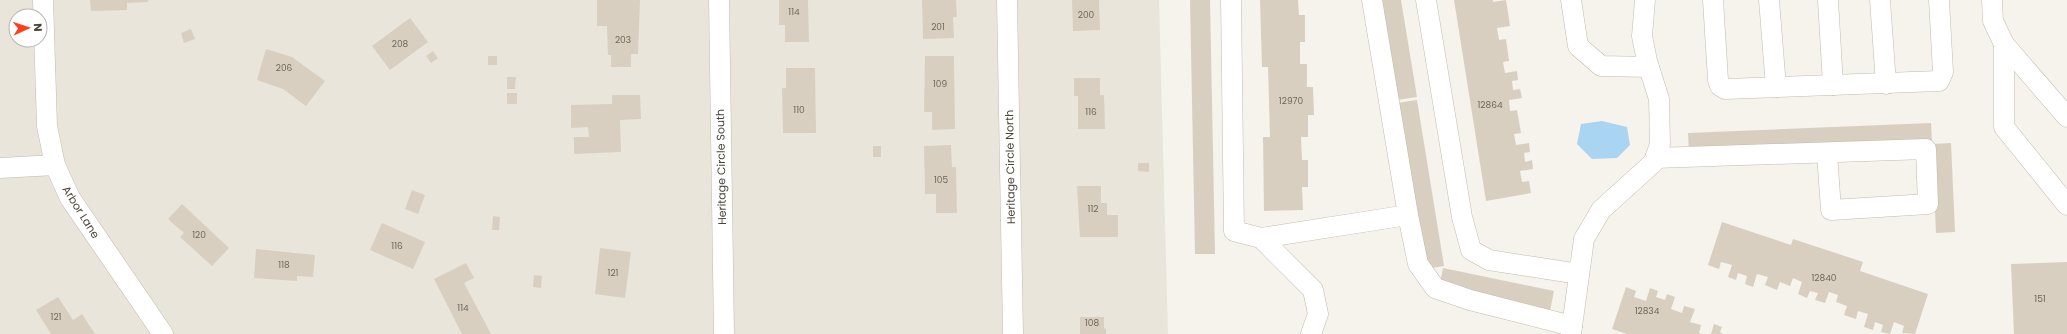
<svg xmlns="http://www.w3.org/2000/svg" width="2067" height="334" font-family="Poppins,sans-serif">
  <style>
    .residential { fill: #eae5da; fill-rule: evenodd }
    .water { fill: #a9d4f2 }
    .building { fill: #d8cfc1 }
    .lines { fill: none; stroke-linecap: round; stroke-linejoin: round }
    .minor-casing { stroke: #c2bbae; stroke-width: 21 }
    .minor { stroke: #fff; stroke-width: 20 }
    .labels { text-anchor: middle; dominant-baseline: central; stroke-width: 4; stroke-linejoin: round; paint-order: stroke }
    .number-label { font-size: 9px; fill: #6e675b }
    .street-label { font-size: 11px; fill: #4b4439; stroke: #fff }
  </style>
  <rect width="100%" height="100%" fill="#f6f3ec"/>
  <path class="residential" d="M0 0H1159L1168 334H0ZM16 16H40V40H16Z"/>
  <polygon class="water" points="1602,121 1627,127 1630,145 1617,158 1592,159 1577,144 1581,124"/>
  <g class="building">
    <polygon points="90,0 148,0 148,2 127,3 127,10 91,11"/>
    <polygon points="597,0 640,0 638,54 631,54 631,67 611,67 611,55 608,55 607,26 597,26"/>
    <polygon points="779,0 808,0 809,42 785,42 785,25 779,25"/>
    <polygon points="922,0 956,0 957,17 953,17 954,38 923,39"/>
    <polygon points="1072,0 1099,0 1100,30 1073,31"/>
    <polygon points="1190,0 1210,0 1215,254 1195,254"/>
    <polygon points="1260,0 1298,0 1299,15 1305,15 1305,42 1300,42 1300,64 1307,64 1307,87 1313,87 1314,115 1308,115 1308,137 1301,137 1302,160 1308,160 1308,187 1302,187 1303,210 1264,211 1263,137 1270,137 1268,67 1262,67"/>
    <polygon points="1381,0 1401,0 1417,97 1397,100"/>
    <polygon points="1454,0 1493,0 1493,2 1506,0 1510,26 1497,28 1499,40 1506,39 1509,61 1503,62 1505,73 1517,71 1518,80 1512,81 1513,90 1520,89 1522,98 1509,100 1510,111 1517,110 1521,133 1514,134 1516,145 1529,143 1530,152 1524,153 1525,162 1532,160 1533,169 1520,171 1522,182 1529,181 1531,193 1486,201"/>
    <polygon points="410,18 428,42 390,70 372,46"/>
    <polygon points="191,29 195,39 184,43 181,33"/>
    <polygon points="266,49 292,57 325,81 306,106 283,89 257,80"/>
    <polygon points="433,51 438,58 431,63 426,56"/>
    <rect x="488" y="56" width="9" height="9"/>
    <polygon points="925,56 954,56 955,129 932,130 932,112 924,112"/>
    <polygon points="786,68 815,68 816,133 783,133 782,88 786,88"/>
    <polygon points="507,77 516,77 515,89 507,89"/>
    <polygon points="1074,78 1100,78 1100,95 1104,95 1105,129 1078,129 1078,96 1074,96"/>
    <rect x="507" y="93" width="10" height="11"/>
    <polygon points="612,95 640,95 641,119 620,120 621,152 574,154 574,137 589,137 588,127 571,128 571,105 612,104"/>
    <polygon points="1417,100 1444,266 1425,269 1397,103"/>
    <polygon points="1931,123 1932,143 1689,154 1688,133"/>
    <polygon points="1951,143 1955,232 1936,233 1932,144"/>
    <polygon points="951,145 952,167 956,167 957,213 936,213 936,194 925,194 924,146"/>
    <rect x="873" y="146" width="8" height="11"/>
    <polygon points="1138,163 1149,163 1149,172 1138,171"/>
    <polygon points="1077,186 1101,186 1101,203 1107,203 1107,215 1118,215 1118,237 1080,237"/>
    <polygon points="412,190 425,195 418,214 405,209"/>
    <polygon points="182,204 229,248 212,266 180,237 184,233 168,219"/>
    <polygon points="493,216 500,217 499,230 492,230"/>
    <polygon points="1722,222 1791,245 1793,239 1863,262 1860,271 1928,294 1915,334 1902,333 1904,326 1894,322 1890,334 1881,332 1883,325 1875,322 1873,330 1864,327 1868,314 1858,311 1856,319 1844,315 1847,306 1836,302 1838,295 1829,292 1825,303 1815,300 1818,293 1810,291 1807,298 1798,294 1802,282 1793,278 1790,286 1780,282 1777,290 1765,285 1768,277 1757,274 1753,287 1745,284 1747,276 1738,273 1736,280 1728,277 1732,265 1721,262 1719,269 1708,265"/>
    <polygon points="382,223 425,242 413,269 370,250"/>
    <polygon points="600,248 631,252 625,298 595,294"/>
    <polygon points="256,249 315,255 313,277 297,276 297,281 254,278"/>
    <polygon points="2067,262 2067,334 2014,334 2011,264"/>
    <polygon points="466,263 474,278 464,283 491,334 462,334 434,279"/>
    <polygon points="1443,268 1554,291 1550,311 1439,288"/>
    <polygon points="534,275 542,276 541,288 533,287"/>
    <polygon points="1626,287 1636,291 1634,297 1646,301 1650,288 1658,291 1656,297 1665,300 1667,294 1675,297 1671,309 1682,313 1684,306 1695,309 1690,322 1701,325 1699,333 1702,334 1627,334 1612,329"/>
    <polygon points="58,297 73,320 82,314 95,334 51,334 36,310"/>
    <polygon points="1080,317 1104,317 1104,328 1106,329 1106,334 1080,334"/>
    <polygon points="1714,324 1722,327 1720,332 1723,334 1711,334"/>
  </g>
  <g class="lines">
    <defs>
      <g id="minor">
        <polyline points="43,0 47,126 55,165 70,198 163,334"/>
        <polyline points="719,0 724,334"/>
        <polyline points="1007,0 1013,334"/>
        <polyline points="1231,0 1234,231 1261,238 1313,290 1318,314 1311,334"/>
        <polyline points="1372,0 1408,215 1418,264 1435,288 1470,300 1572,326"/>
        <polyline points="1426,0 1462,217 1471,250 1489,260 1579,274"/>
        <polyline points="1571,0 1578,46 1601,66 1649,67"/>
        <polyline points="1713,0 1718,80 1720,86 1725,89 1939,81 1943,72 1939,0"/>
        <polyline points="1769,0 1776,87"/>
        <polyline points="1828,0 1833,85"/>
        <polyline points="1880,0 1886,84"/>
        <polyline points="1992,0 1993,21 2004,44 2067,117"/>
        <polyline points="2004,44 2004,127 2067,205"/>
        <polyline points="1655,158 1926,149 1928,204 1831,210 1827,153"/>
        <polyline points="0,168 55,165"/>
        <polyline points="1261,238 1408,215"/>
        <polyline points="1571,334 1584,239 1601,210 1654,162 1660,144 1659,99 1647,61 1642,36 1645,0"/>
      </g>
    </defs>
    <use href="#minor" class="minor-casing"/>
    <use href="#minor" class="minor"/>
  </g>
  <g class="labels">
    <g class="number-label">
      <text x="794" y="12">114</text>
      <text x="1086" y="15">200</text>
      <text x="938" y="27">201</text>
      <text x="623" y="40">203</text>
      <text x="400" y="44">208</text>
      <text x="284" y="68">206</text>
      <text x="940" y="84">109</text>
      <text x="1291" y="101">12970</text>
      <text x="1490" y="105">12864</text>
      <text x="799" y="110">110</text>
      <text x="1091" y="112">116</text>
      <text x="941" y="180">105</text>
      <text x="1093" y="209">112</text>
      <text x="199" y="235">120</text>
      <text x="397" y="246">116</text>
      <text x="284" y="265">118</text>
      <text x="613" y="273">121</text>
      <text x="1824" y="278">12840</text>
      <text x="2040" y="299">151</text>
      <text x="463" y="308">114</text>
      <text x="1647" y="311">12834</text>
      <text x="56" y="317">121</text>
      <text x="1092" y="323">108</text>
    </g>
    <g class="street-label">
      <text transform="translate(721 167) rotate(-91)">Heritage Circle South</text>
      <text transform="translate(1010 167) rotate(-91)">Heritage Circle North</text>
      <text transform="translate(81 212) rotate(58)">Arbor Lane</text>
    </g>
  </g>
  <g transform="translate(28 28) rotate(87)"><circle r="19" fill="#ffffff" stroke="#b7b4b0"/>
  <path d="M0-3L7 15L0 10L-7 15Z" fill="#fc3f1d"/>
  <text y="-6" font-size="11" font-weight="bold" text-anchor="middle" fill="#4b4439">N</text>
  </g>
</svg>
